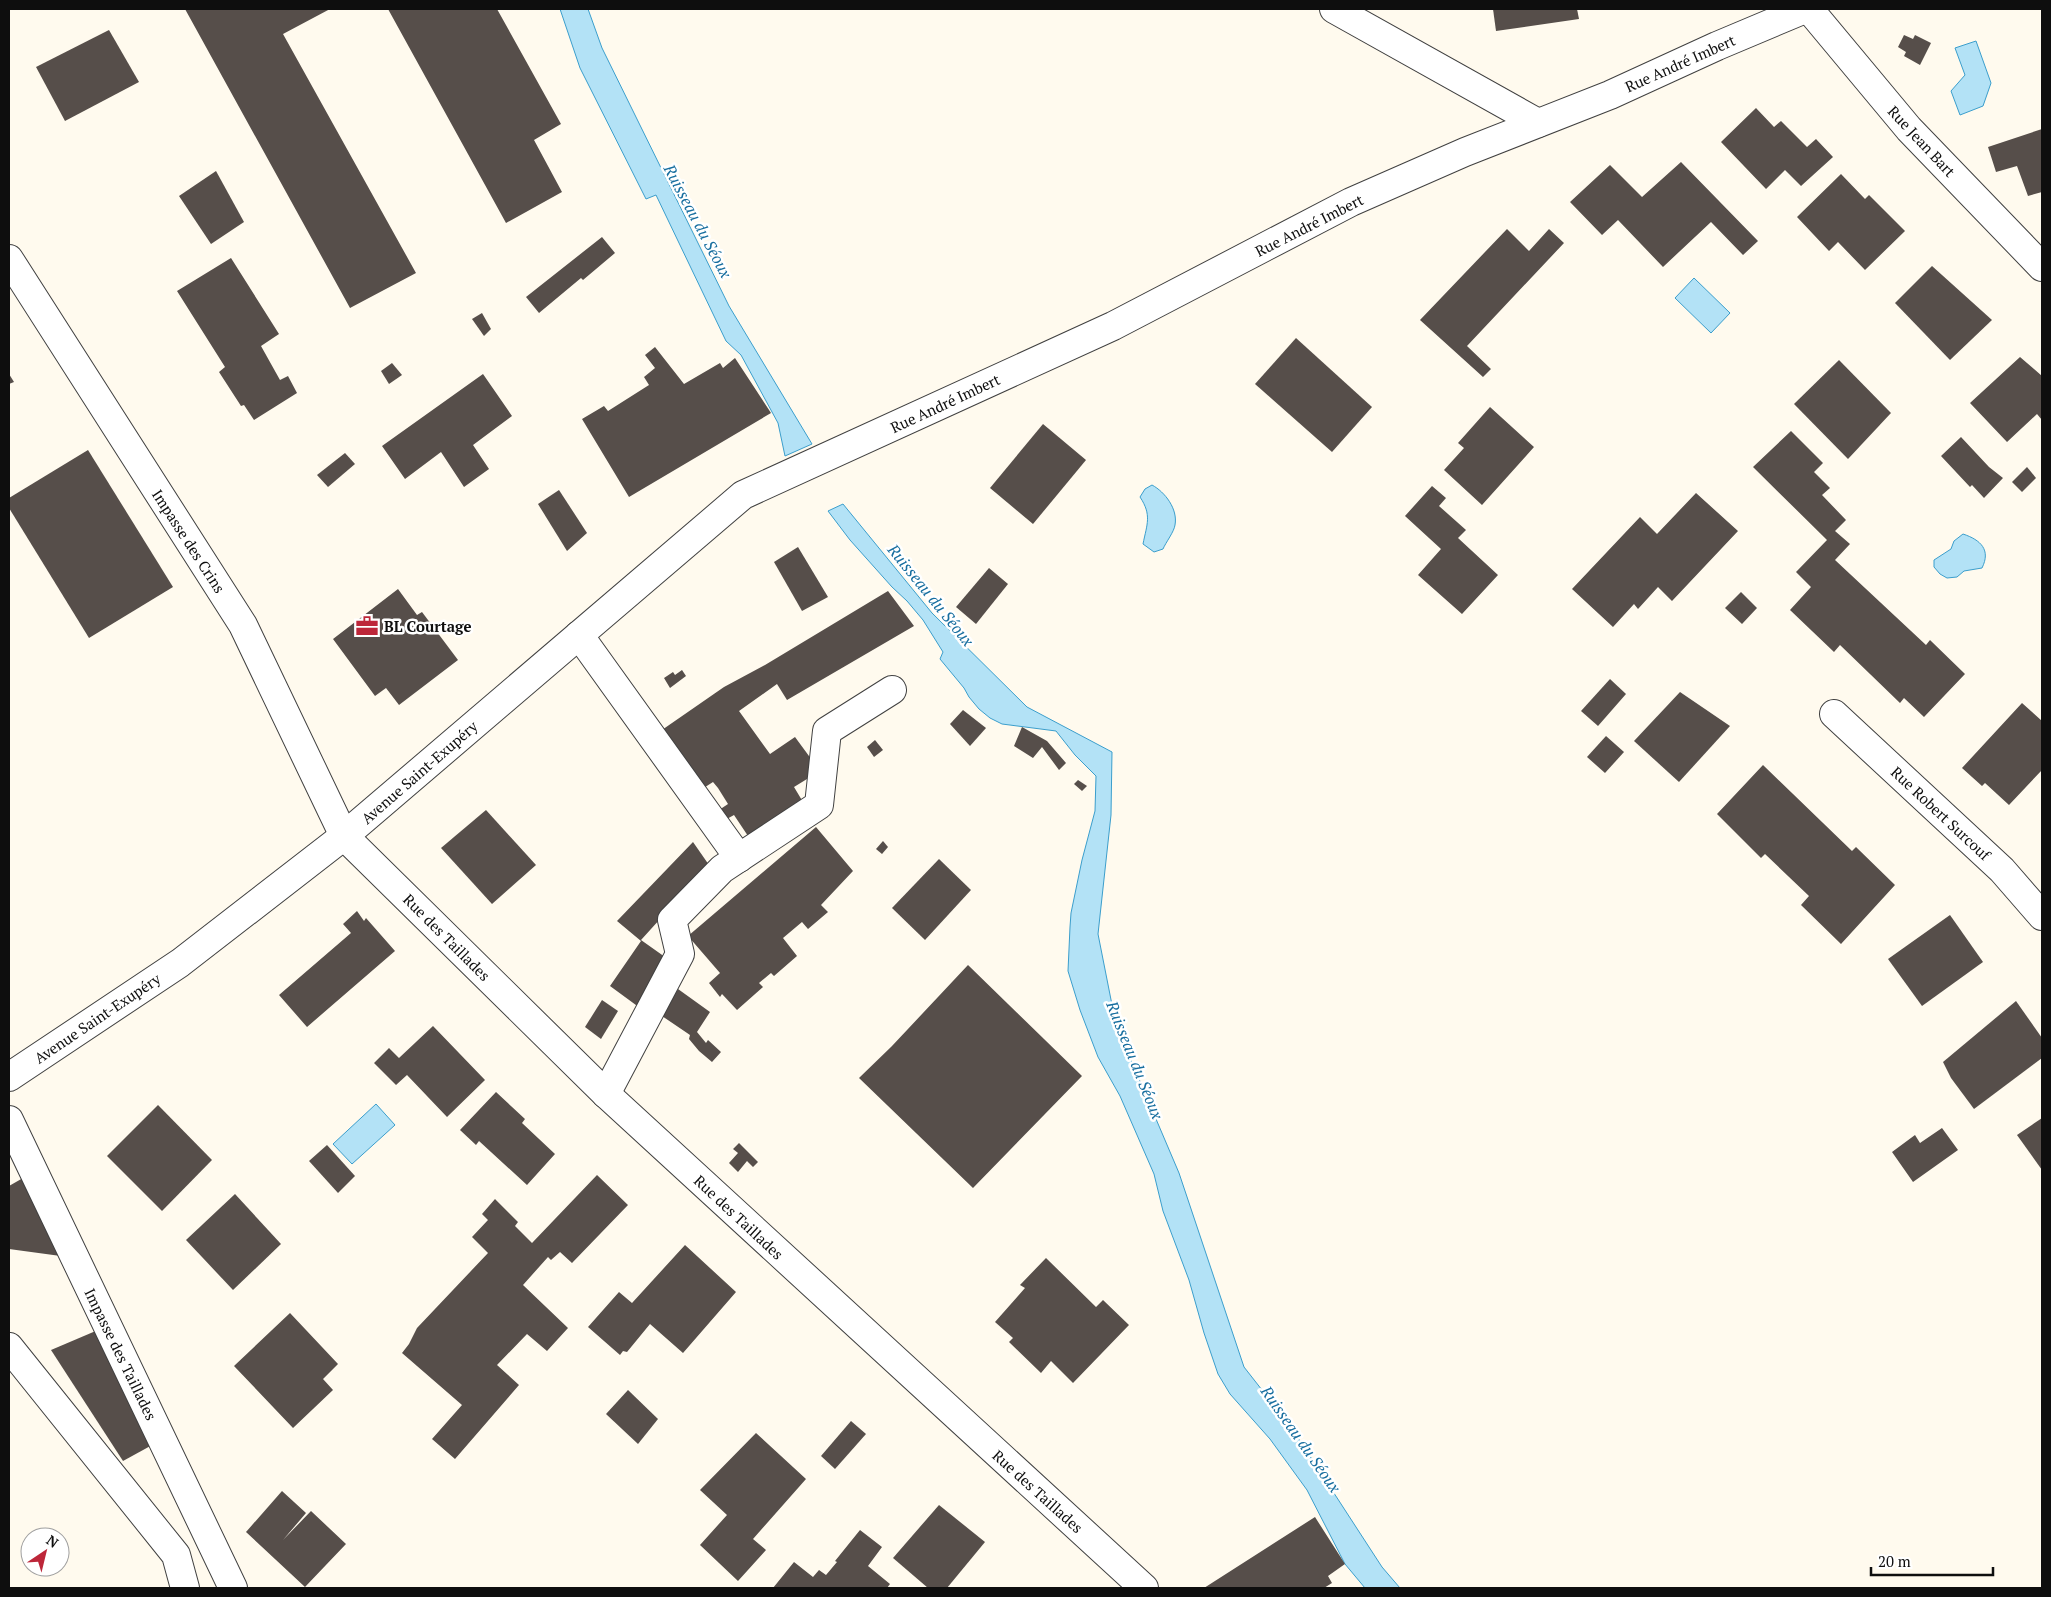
<svg xmlns="http://www.w3.org/2000/svg" width="2051" height="1597" font-family="'PT Serif',serif">
  <style>
    .water { fill: #b3e2f6; stroke: #3b9ecc }
    .building { fill: #564e4a }
    .lines { fill: none; stroke-linecap: round; stroke-linejoin: round }
    .minor-casing { stroke: #414141; stroke-width: 30 }
    .minor { stroke: #fff; stroke-width: 28 }
    .labels { text-anchor: middle; dominant-baseline: central; stroke-width: 5; stroke-linejoin: round; paint-order: stroke }
    .street-label { font-size: 15px; fill: #0e0e0e; stroke: #fff }
    .poi-label { font-size: 15px; font-weight: bold; fill: #0e0e0e; stroke: #fff; text-anchor: start }
    .water-label { font-size: 16px; font-style: italic; fill: #176e9f; stroke: #fff }
  </style>
  <rect width="100%" height="100%" fill="#fffaee"/>
  <g class="water">
    <polygon points="560,9 588,9 602,48 729,306 812,444 785,456 778,423 741,355 726,341 656,195 646,199 580,68"/>
    <polygon points="1976,41 1991,83 1983,106 1960,115 1951,91 1965,75 1955,48"/>
    <polygon points="1694,278 1730,313 1711,333 1675,298"/>
    <path d="M1152 485C1165 492 1178 509 1175 525 1174 532 1166 542 1163 549L1154 552 1143 544C1147 524 1152 515 1140 497L1145 489Z"/>
    <polygon points="843,504 932,613 1027,707 1112,752 1111,815 1098,934 1116,1025 1179,1173 1244,1367 1291,1427 1382,1567 1400,1588 1365,1588 1345,1564 1307,1490 1270,1439 1230,1394 1218,1374 1204,1333 1189,1280 1163,1211 1154,1174 1120,1096 1098,1057 1080,1010 1068,971 1070,927 1071,913 1082,860 1095,811 1096,776 1075,755 1056,731 1002,724 990,718 979,709 969,697 964,688 940,659 943,652 923,620 907,601 892,587 850,540 828,511"/>
    <path d="M1963 534C1981 540 1991 550 1982 568L1964 571 1957 577 1947 578 1940 574 1934 567V560L1951 549 1954 541Z"/>
    <polygon points="376,1104 395,1125 352,1164 333,1144"/>
  </g>
  <g class="building">
    <polygon points="185,9 330,9 283,34 416,273 350,308"/>
    <polygon points="388,9 497,9 561,124 534,140 562,192 506,223"/>
    <polygon points="1493,9 1577,9 1579,19 1496,31"/>
    <polygon points="109,30 139,82 65,121 36,67"/>
    <polygon points="1904,35 1913,39 1915,35 1931,43 1920,65 1904,56 1906,52 1898,47"/>
    <polygon points="1756,108 1774,127 1781,121 1807,147 1816,139 1833,157 1801,186 1785,170 1766,189 1721,142"/>
    <polygon points="2042,129 2042,192 2028,196 2017,166 1996,172 1988,147"/>
    <polygon points="1681,162 1758,241 1743,255 1711,222 1663,267 1618,220 1602,235 1570,202 1610,165 1642,197"/>
    <polygon points="216,171 244,222 211,244 179,196"/>
    <polygon points="1841,174 1865,199 1869,195 1905,231 1865,270 1838,242 1829,251 1797,217"/>
    <polygon points="1507,229 1529,251 1549,229 1564,243 1467,346 1491,369 1483,377 1420,320"/>
    <polygon points="602,237 615,253 583,280 581,278 539,313 526,297"/>
    <polygon points="231,258 279,334 261,346 280,380 288,376 297,393 254,420 244,405 241,406 219,372 225,367 177,291"/>
    <polygon points="1932,266 1992,320 1950,360 1895,303"/>
    <polygon points="482,313 491,329 484,336 472,319"/>
    <polygon points="1296,338 1372,407 1332,452 1255,384"/>
    <polygon points="655,347 684,384 720,363 723,368 735,358 771,413 629,497 582,419 604,406 608,411 649,385 644,377 655,368 645,355"/>
    <polygon points="2020,357 2042,376 2042,420 2037,414 2007,442 1970,403"/>
    <polygon points="1839,360 1891,413 1848,459 1794,404"/>
    <polygon points="392,363 402,375 389,384 381,371"/>
    <polygon points="9,374 14,382 9,384"/>
    <polygon points="483,374 512,416 473,445 489,469 464,487 441,452 405,479 382,446"/>
    <polygon points="1490,407 1534,447 1482,505 1444,470 1464,448 1458,443"/>
    <polygon points="1043,424 1086,460 1033,524 990,488"/>
    <polygon points="1791,431 1823,463 1814,472 1830,488 1822,495 1846,520 1835,531 1850,544 1835,560 1926,645 1930,640 1965,674 1924,717 1904,698 1900,703 1840,645 1834,652 1790,610 1811,587 1796,572 1827,540 1753,467"/>
    <polygon points="1961,437 1989,467 2003,478 1984,498 1972,485 1970,487 1941,456"/>
    <polygon points="88,450 173,587 89,638 9,508 9,498"/>
    <polygon points="345,453 355,464 328,487 317,475"/>
    <polygon points="2027,467 2036,478 2022,492 2012,482"/>
    <polygon points="1432,486 1446,498 1439,506 1466,530 1458,538 1498,575 1462,614 1418,575 1441,549 1405,516"/>
    <polygon points="559,490 587,533 567,551 538,504"/>
    <polygon points="1696,493 1738,531 1672,601 1658,587 1638,609 1634,604 1613,627 1572,589 1640,517 1657,534"/>
    <polygon points="798,547 828,597 802,611 774,562"/>
    <polygon points="989,568 1008,584 976,624 956,607"/>
    <polygon points="398,589 417,615 422,612 458,660 399,705 386,688 375,696 333,639"/>
    <polygon points="888,591 914,626 787,700 777,684 739,711 770,754 795,737 820,771 794,787 803,802 750,839 734,815 725,820 719,810 728,804 718,788 713,782 699,791 659,732 724,687 765,665"/>
    <polygon points="1741,592 1757,608 1742,624 1725,608"/>
    <polygon points="682,670 686,676 670,688 664,678 673,672 675,675"/>
    <polygon points="1610,679 1626,694 1598,726 1581,711"/>
    <polygon points="1680,692 1730,726 1679,782 1634,741"/>
    <polygon points="2022,703 2042,721 2042,770 2009,805 1985,783 1982,786 1962,768"/>
    <polygon points="963,710 986,728 970,746 950,724"/>
    <polygon points="1022,727 1047,741 1066,763 1059,770 1042,747 1033,758 1014,746"/>
    <polygon points="1606,736 1624,752 1605,773 1587,757"/>
    <polygon points="875,740 883,750 874,757 867,747"/>
    <polygon points="1763,765 1852,851 1856,847 1895,885 1841,944 1801,905 1809,896 1765,854 1761,858 1717,814"/>
    <polygon points="1078,780 1087,786 1082,791 1074,784"/>
    <polygon points="486,810 536,865 492,904 441,848"/>
    <polygon points="816,827 853,871 821,905 828,912 808,929 802,922 783,938 797,956 774,976 771,973 759,983 763,987 737,1010 722,994 720,997 709,983 720,973 688,936"/>
    <polygon points="883,841 888,847 882,854 876,849"/>
    <polygon points="693,842 709,865 641,940 665,957 640,1008 610,986 641,941 617,921"/>
    <polygon points="939,859 971,890 925,940 892,908"/>
    <polygon points="357,911 364,921 366,918 395,951 307,1027 279,995 351,933 343,924"/>
    <polygon points="1950,915 1983,962 1922,1006 1888,959"/>
    <polygon points="968,965 1082,1076 973,1188 859,1078 892,1046"/>
    <polygon points="678,989 710,1012 697,1032 706,1043 708,1040 721,1052 712,1062 699,1051 689,1039 690,1035 662,1016"/>
    <polygon points="602,1000 618,1011 601,1039 585,1027"/>
    <polygon points="2016,1001 2042,1038 2042,1058 1974,1109 1951,1078 1943,1062"/>
    <polygon points="433,1026 485,1080 447,1117 407,1075 396,1085 374,1063 389,1048 399,1058"/>
    <polygon points="496,1092 525,1119 522,1123 555,1154 527,1185 479,1141 476,1145 460,1130"/>
    <polygon points="158,1105 212,1160 162,1211 107,1156"/>
    <polygon points="2042,1118 2042,1170 2017,1135"/>
    <polygon points="1942,1128 1958,1150 1913,1182 1892,1152 1915,1135 1920,1143"/>
    <polygon points="739,1143 758,1162 753,1167 747,1161 738,1172 729,1163 738,1153 733,1149"/>
    <polygon points="327,1145 355,1176 338,1193 309,1161"/>
    <polygon points="30,1174 68,1257 9,1249 9,1186"/>
    <polygon points="597,1175 628,1205 572,1263 560,1252 551,1260 548,1257 523,1285 568,1328 547,1351 527,1334 497,1365 519,1385 455,1459 432,1439 462,1405 402,1353 409,1344 417,1328 488,1253 472,1237 488,1220 482,1214 495,1199 518,1222 515,1226 532,1243"/>
    <polygon points="235,1194 281,1244 233,1290 186,1240"/>
    <polygon points="685,1245 736,1292 683,1353 650,1324 627,1352 623,1351 620,1355 588,1327 619,1292 632,1303"/>
    <polygon points="1046,1258 1096,1307 1103,1300 1129,1325 1073,1383 1051,1361 1041,1373 1009,1342 1013,1338 995,1322 1025,1288 1020,1285"/>
    <polygon points="290,1313 338,1364 323,1379 333,1390 293,1428 234,1366"/>
    <polygon points="98,1330 154,1444 123,1461 51,1350"/>
    <polygon points="628,1390 658,1419 638,1444 606,1414"/>
    <polygon points="851,1421 866,1434 835,1469 821,1456"/>
    <polygon points="756,1433 806,1479 753,1539 766,1550 738,1581 700,1545 727,1515 700,1490"/>
    <polygon points="282,1491 306,1513 283,1540 311,1511 346,1544 305,1587 246,1532"/>
    <polygon points="939,1505 985,1542 947,1588 928,1588 893,1558"/>
    <polygon points="1315,1517 1345,1564 1328,1576 1332,1583 1324,1588 1204,1588"/>
    <polygon points="860,1530 882,1547 868,1566 890,1584 887,1588 773,1588 794,1562 813,1577 819,1570 826,1575 837,1562 835,1561"/>
  </g>
  <g class="lines">
    <defs>
      <g id="minor">
        <polyline points="1334,9 1538,123"/>
        <polyline points="1809,9 1909,129 2042,267"/>
        <polyline points="9,259 243,625 344,836 606,1094 1144,1588"/>
        <polyline points="579,635 739,858"/>
        <polyline points="1834,714 2002,870 2042,916"/>
        <polyline points="9,1077 180,963 344,836 743,495 1113,326 1351,202 1465,152 1610,95 1717,46 1805,9"/>
        <polyline points="606,1094 680,954 672,920 722,869 819,805 827,731 892,690"/>
        <polyline points="9,1120 233,1588"/>
        <polyline points="9,1347 176,1555 185,1588"/>
      </g>
    </defs>
    <use href="#minor" class="minor-casing"/>
    <use href="#minor" class="minor"/>
  </g>
  <defs>
    <symbol id="office-bare" viewBox="-9 -9 18 18"><path d="M-6-3h4V-5.5h4V-3h4V5H-6ZM-1-4.5V-3h2v-1.5ZM-6 0V1H6V0Z" fill="#bd2639" stroke="#fff" stroke-width="2.5" paint-order="stroke"/></symbol>
  </defs>
  <g fill-rule="evenodd">
    <use href="#office-bare" x="351" y="610" width="32" height="32"/>
  </g>
  <g class="labels">
    <g class="street-label">
      <text transform="translate(1680 63) rotate(-24)">Rue André Imbert</text>
      <text transform="translate(1922 141) rotate(47)">Rue Jean Bart</text>
      <text transform="translate(1309 225) rotate(-27)">Rue André Imbert</text>
      <text transform="translate(945 403) rotate(-25)">Rue André Imbert</text>
      <text transform="translate(189 541) rotate(57)">Impasse des Crins</text>
      <text transform="translate(419 772) rotate(-41)">Avenue Saint-Exupéry</text>
      <text transform="translate(1941 813) rotate(43)">Rue Robert Surcouf</text>
      <text transform="translate(447 937) rotate(45)">Rue des Taillades</text>
      <text transform="translate(97 1018) rotate(-34)">Avenue Saint-Exupéry</text>
      <text transform="translate(739 1217) rotate(43)">Rue des Taillades</text>
      <text transform="translate(121 1354) rotate(64)">Impasse des Taillades</text>
      <text transform="translate(1038 1491) rotate(42)">Rue des Taillades</text>
    </g>
    <g class="poi-label">
      <text x="384" y="626">BL Courtage</text>
    </g>
    <g class="water-label">
      <text transform="translate(698 221) rotate(62)">Ruisseau du Séoux</text>
      <text transform="translate(931 595) rotate(51)">Ruisseau du Séoux</text>
      <text transform="translate(1135 1060) rotate(68)">Ruisseau du Séoux</text>
      <text transform="translate(1301 1439) rotate(55)">Ruisseau du Séoux</text>
    </g>
  </g>
  <rect width="2051" height="1597" fill="none" stroke="#0e0e0e" stroke-width="20"/>
  <g transform="translate(45 1552) rotate(35)"><circle r="24" fill="#ffffff" stroke="#9f9f9f"/>
  <path d="M0-4L9 19L0 12L-9 19Z" fill="#bd2639"/>
  <text y="-8" font-size="14" font-weight="bold" text-anchor="middle" fill="#0e0e0e">N</text>
  </g>
  <path d="M1871 1567v8h122v-8" fill="none" stroke="#0e0e0e" stroke-width="2.5"/>
  <text x="1878" y="1567" font-size="15" fill="#0e0e0e" stroke="#ffffff" stroke-width="4" paint-order="stroke">20 m</text>
</svg>
